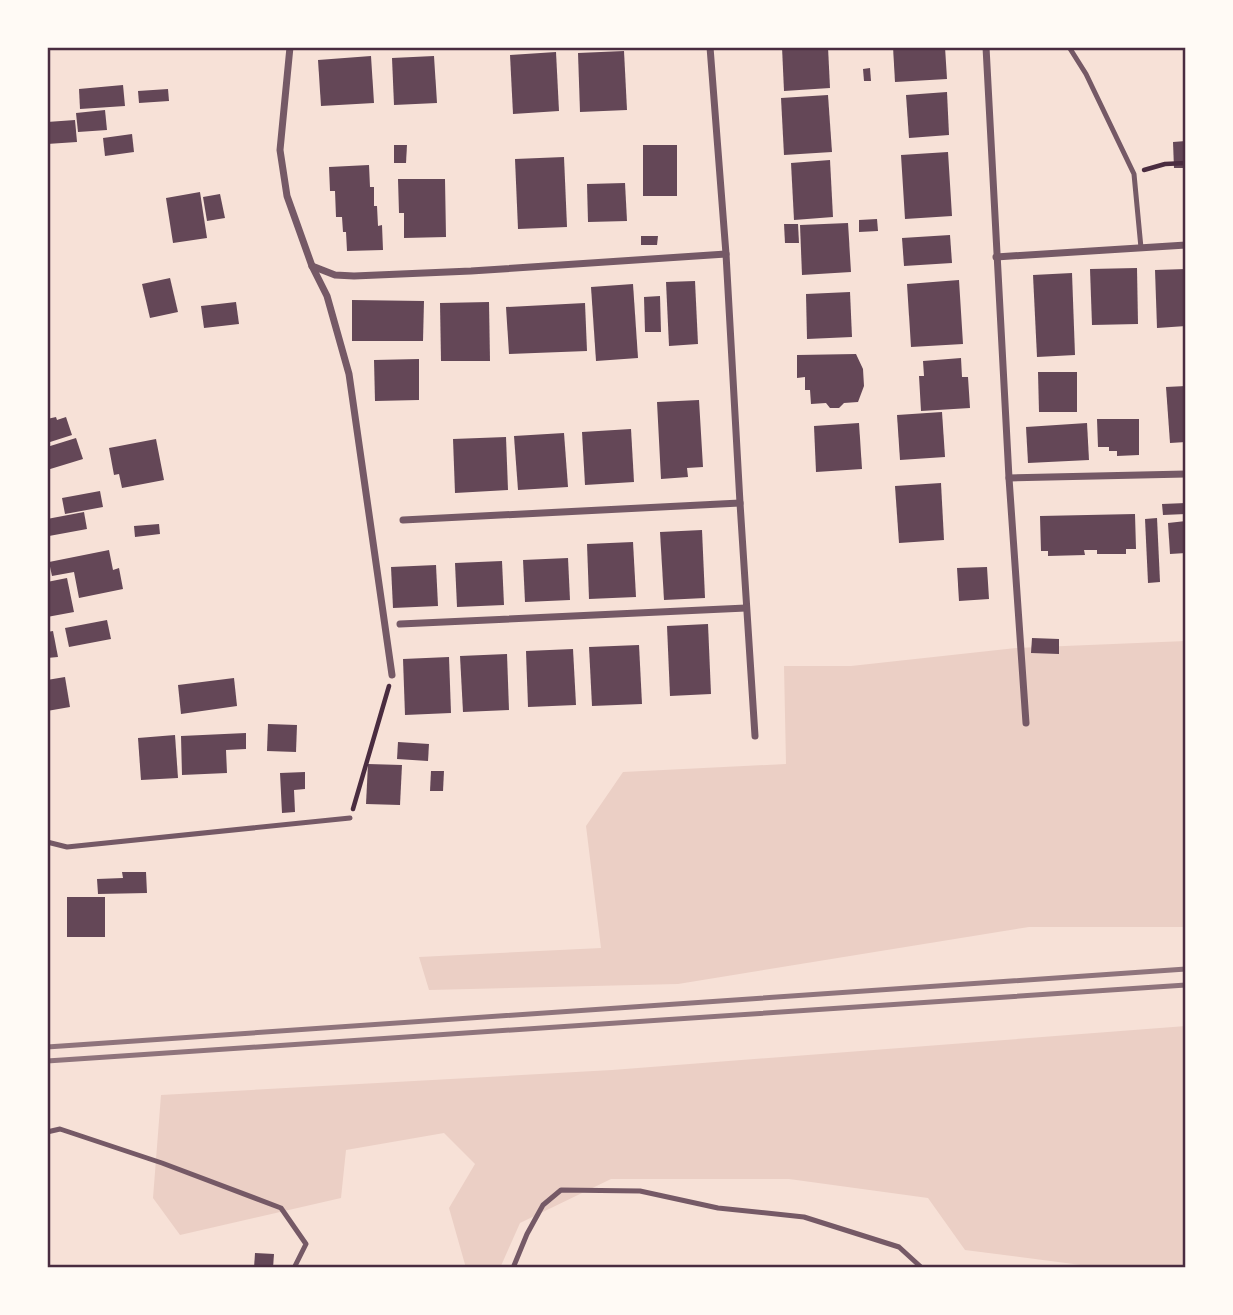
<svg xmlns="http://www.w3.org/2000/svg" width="1233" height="1315" font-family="'IBM Plex Serif',serif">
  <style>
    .green { fill: #ebcfc5 }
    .building { fill: #644757 }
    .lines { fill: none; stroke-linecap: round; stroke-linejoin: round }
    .path { stroke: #4a2c40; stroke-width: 4.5 }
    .service { stroke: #755966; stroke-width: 5 }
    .minor { stroke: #755966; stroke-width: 7 }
    .rail { stroke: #8f747c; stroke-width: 5 }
    .neatline { fill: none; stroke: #4a2c40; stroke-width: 2.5 }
  </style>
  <rect width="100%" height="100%" fill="#f7e1d7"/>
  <g class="green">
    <polygon points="1186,641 1186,927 1029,927 678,984 429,990 419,957 601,948 586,826 623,772 786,764 784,666 851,666 1016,648"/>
    <polygon points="1186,1026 1186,1268 1104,1268 965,1250 928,1198 789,1179 611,1179 520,1223 500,1268 466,1268 449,1208 475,1164 444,1133 346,1150 341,1198 180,1235 153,1198 161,1095 612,1070"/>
  </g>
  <g class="building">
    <polygon points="782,47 828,47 830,88 784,91"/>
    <polygon points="893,47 945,47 947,79 895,82"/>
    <polygon points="624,51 627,110 580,112 578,53"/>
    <polygon points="556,52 559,111 513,114 510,55"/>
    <polygon points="371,56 374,103 321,106 318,60"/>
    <polygon points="434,56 437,103 394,105 392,58"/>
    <polygon points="870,68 871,81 864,81 863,69"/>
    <polygon points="123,85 125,106 80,109 79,89"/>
    <polygon points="168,89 169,101 139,103 138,91"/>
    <polygon points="947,92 949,135 909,138 906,95"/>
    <polygon points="828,95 832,152 784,155 781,98"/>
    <polygon points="105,110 107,130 78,132 76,113"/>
    <polygon points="75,120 77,142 47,144 47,122"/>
    <polygon points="132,134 134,152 105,156 103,138"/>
    <polygon points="1186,141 1186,168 1174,168 1173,142"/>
    <polygon points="394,145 407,145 406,163 394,163"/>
    <rect x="643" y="145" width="34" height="51"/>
    <polygon points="948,152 952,216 905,219 901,155"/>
    <polygon points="564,157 567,227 518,229 515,159"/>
    <polygon points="830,160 833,217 794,220 791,163"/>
    <polygon points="369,165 370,187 374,187 374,206 377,206 378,226 382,225 383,250 347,251 346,232 343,232 342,217 336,217 335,191 330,191 329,167"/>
    <polygon points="398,179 445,179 446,237 404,238 404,213 399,213"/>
    <polygon points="625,183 627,221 588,222 587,184"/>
    <polygon points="200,192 207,238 173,243 166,198"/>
    <polygon points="220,194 225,218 207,221 203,197"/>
    <polygon points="877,219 878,231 859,232 859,220"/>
    <polygon points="848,223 851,272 802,275 800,225"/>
    <polygon points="784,224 798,224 799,243 785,243"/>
    <polygon points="950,235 952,263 904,266 902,238"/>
    <polygon points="641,236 658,236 657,245 641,245"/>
    <polygon points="1137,268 1138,324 1092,325 1090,269"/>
    <polygon points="1186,269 1186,326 1157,328 1155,270"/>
    <polygon points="1072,273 1075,355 1037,357 1033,275"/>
    <polygon points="170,278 178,312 150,318 142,284"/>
    <polygon points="959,280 963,344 911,347 907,284"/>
    <polygon points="695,281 698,344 669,346 666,282"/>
    <polygon points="633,284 638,358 596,361 591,287"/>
    <polygon points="850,292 852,337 807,339 806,294"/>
    <polygon points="660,296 661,332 645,332 644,297"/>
    <polygon points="352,300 424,301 423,341 352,341"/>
    <polygon points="236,302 239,324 204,328 201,306"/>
    <polygon points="489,302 490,361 441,361 440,303"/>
    <polygon points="585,303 587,351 509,354 506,307"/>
    <polygon points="856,354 863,369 864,386 858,402 844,403 839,408 830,408 826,403 811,404 810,390 805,390 805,377 797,378 797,355"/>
    <polygon points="961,358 962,377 968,377 970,408 921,411 919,376 924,376 923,361"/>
    <polygon points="419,359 419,400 375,401 374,360"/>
    <polygon points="1038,372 1077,372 1077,412 1039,412"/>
    <polygon points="1186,386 1186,442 1170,443 1166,387"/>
    <polygon points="699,400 703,467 687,468 688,477 661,479 657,402"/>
    <polygon points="942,412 945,457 900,460 897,415"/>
    <polygon points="56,417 57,420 66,417 72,435 47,443 47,419"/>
    <polygon points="1097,419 1139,419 1139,455 1117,456 1117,451 1109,451 1109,447 1098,447"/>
    <polygon points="859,423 862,469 816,472 814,426"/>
    <polygon points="1087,423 1089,460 1028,463 1026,427"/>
    <polygon points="631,429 634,482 585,485 582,432"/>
    <polygon points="564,433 568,487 518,490 514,436"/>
    <polygon points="506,437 508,490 455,493 453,439"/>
    <polygon points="76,438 83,459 47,470 47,447"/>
    <polygon points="156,439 164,480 122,488 119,474 114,475 109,448"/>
    <polygon points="941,483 944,540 899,543 895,486"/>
    <polygon points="100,491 103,507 65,514 62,498"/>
    <polygon points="1186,503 1186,514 1163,515 1162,504"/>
    <polygon points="84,512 87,529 49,536 47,519"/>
    <polygon points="1135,514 1136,549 1126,549 1126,554 1097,554 1097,550 1084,550 1085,555 1048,556 1048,551 1041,551 1040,516"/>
    <polygon points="1157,518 1160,582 1148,583 1145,519"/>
    <polygon points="1186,521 1186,553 1170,554 1168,523"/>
    <polygon points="159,524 160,534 135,537 134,526"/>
    <polygon points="702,530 705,598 664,600 660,532"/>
    <polygon points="633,542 636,597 589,599 587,544"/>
    <polygon points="109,550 113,570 119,568 123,589 79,598 74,572 52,576 49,562"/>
    <polygon points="568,558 570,600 525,602 523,560"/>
    <polygon points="502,561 504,605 457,607 455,563"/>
    <polygon points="436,565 438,606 393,608 391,567"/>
    <polygon points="987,567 989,599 959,601 957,568"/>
    <polygon points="67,578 74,612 47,617 47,582"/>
    <polygon points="107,620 111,639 69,647 65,628"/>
    <polygon points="708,624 711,694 670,696 667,626"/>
    <polygon points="53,631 58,657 47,658 47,632"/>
    <polygon points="1032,638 1059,639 1059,654 1031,653"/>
    <polygon points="639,645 642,704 592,706 589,647"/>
    <polygon points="573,649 576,705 528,707 526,651"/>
    <polygon points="507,654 509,710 463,712 460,656"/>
    <polygon points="449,657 451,713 405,715 403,659"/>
    <polygon points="65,677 70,707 47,711 47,680"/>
    <polygon points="234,678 237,706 181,714 178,685"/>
    <polygon points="268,724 297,725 296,752 267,751"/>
    <polygon points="246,733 246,749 226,750 227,773 182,775 181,736"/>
    <polygon points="175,735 178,778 141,780 138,738"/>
    <polygon points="398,742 429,744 428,761 397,759"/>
    <polygon points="368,764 402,765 400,805 366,804"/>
    <polygon points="431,771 444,771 443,791 430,791"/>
    <polygon points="305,772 305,789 294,790 295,812 282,813 280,773"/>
    <polygon points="122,872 146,872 147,893 98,894 97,879 123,878"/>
    <rect x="67" y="897" width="38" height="40"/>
    <polygon points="255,1253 274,1254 273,1268 254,1268"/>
  </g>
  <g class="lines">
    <g class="path">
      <polyline points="1144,170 1165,164 1186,163"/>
      <polyline points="353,809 389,686"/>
    </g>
    <g class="service">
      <polyline points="1069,47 1086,74 1134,174 1141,248"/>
      <polyline points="47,842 67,847 350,818"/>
      <polyline points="47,1132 60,1129 162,1163 281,1208 306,1244 294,1268"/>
      <polyline points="513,1268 527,1234 543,1205 561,1190 640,1191 718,1208 804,1217 899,1247 922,1268"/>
    </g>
    <g class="minor">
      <polyline points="290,47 280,150 287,196 312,266 327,296 349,374 392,675"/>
      <polyline points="710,47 726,254 740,503 755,736"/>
      <polyline points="986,47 1009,478 1026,723"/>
      <polyline points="996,257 1186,245"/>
      <polyline points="312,266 335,275 354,276 471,271 726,254"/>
      <polyline points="1009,478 1186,474"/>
      <polyline points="403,520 740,503"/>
      <polyline points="400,624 746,608"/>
    </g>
    <g class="rail">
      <polyline points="47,1047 1186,969"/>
      <polyline points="47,1061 1186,985"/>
    </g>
  </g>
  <rect width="1233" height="1315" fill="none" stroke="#fffaf5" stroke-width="98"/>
  <rect x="49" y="49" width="1135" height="1217" class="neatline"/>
</svg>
